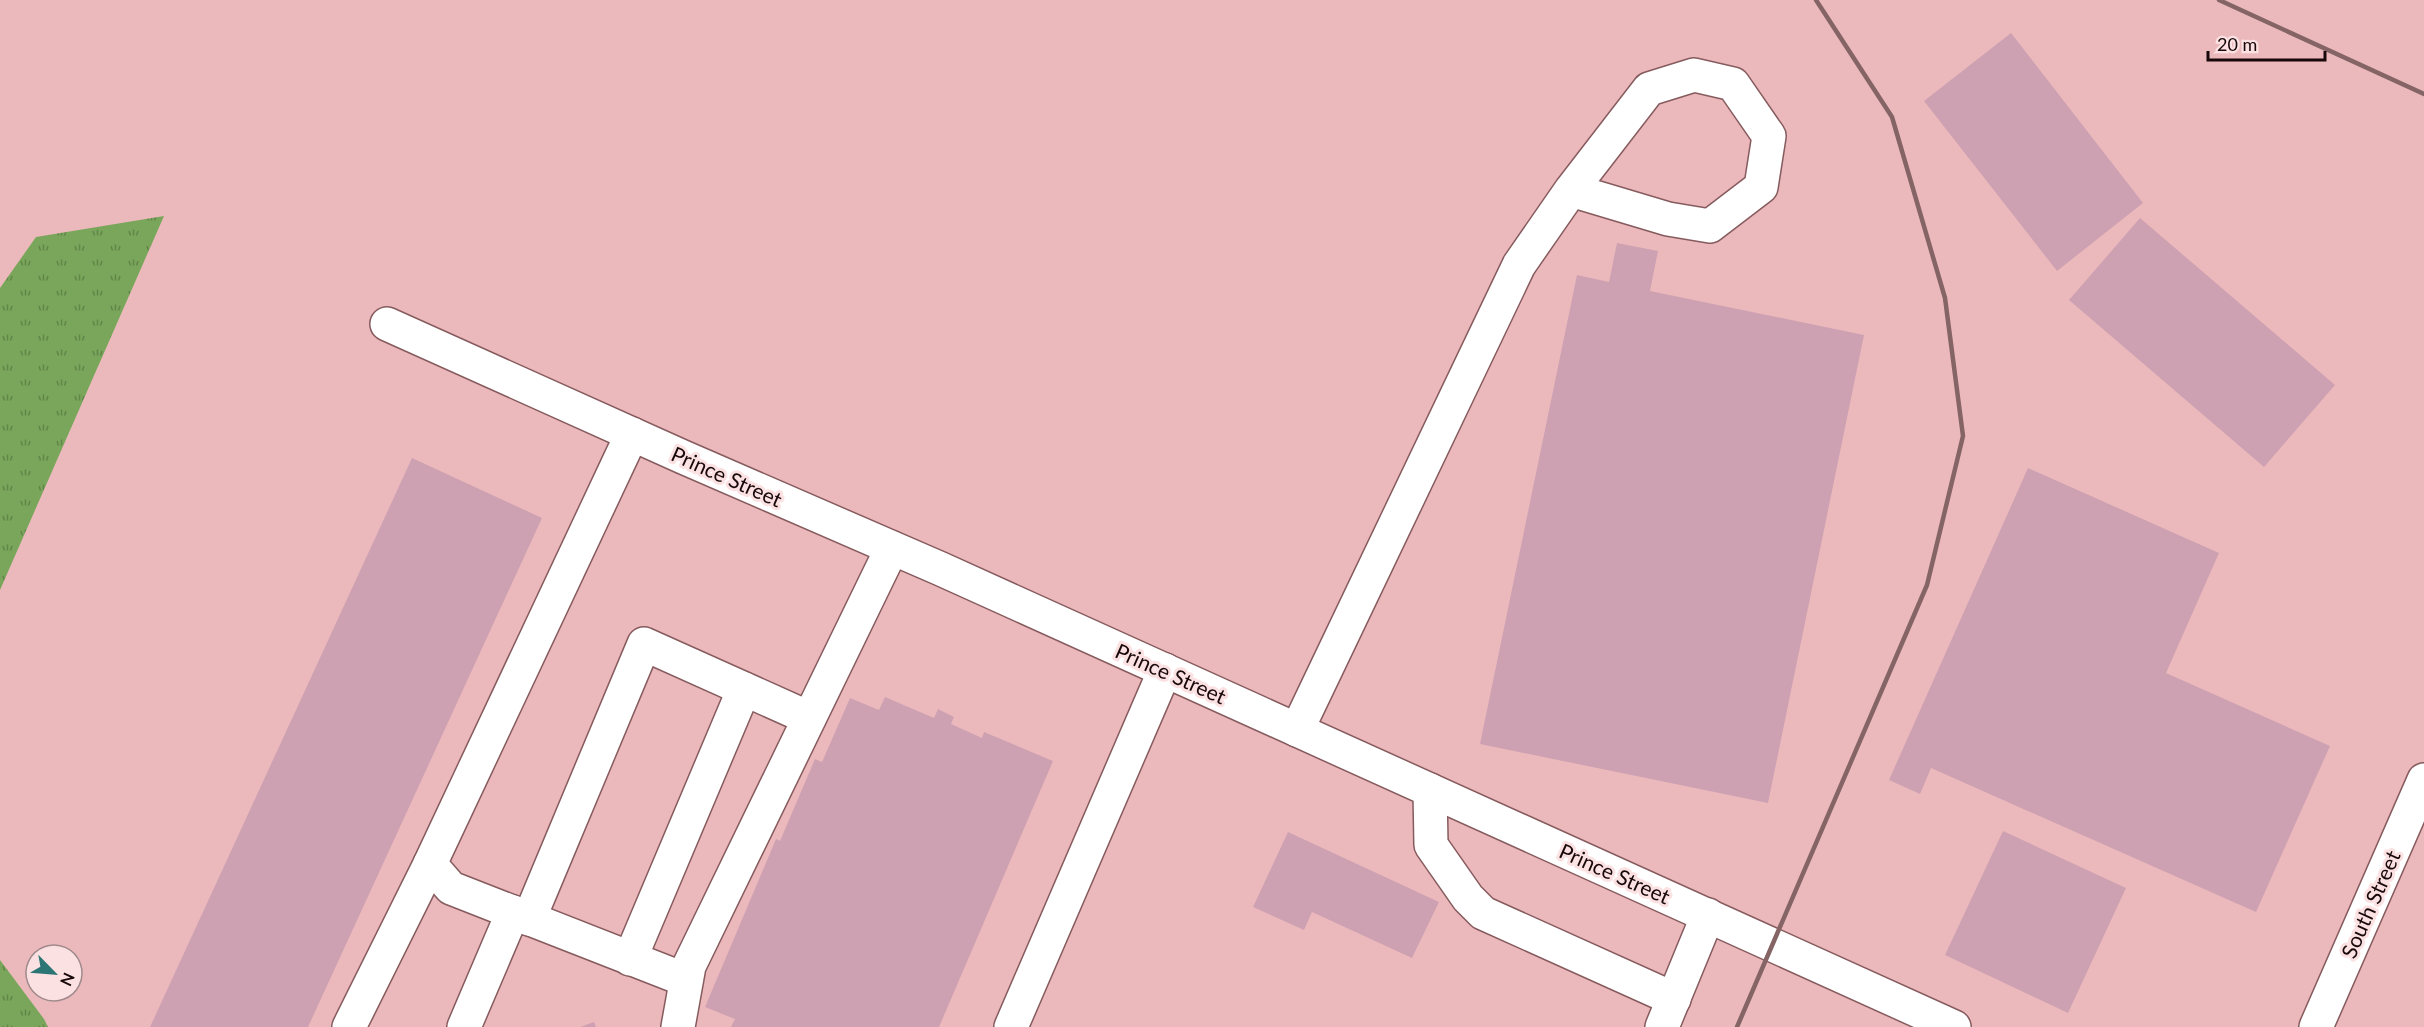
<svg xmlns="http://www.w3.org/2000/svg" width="2424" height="1027" font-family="Lato,sans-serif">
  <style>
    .grass { fill: url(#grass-tufts) }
    .building { fill: #cea1b2 }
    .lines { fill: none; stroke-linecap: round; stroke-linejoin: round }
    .minor-casing { stroke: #865b5e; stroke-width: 36 }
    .minor { stroke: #fff; stroke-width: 33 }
    .rail { stroke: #856466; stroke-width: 4.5 }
    .labels { text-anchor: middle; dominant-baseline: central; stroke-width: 6; stroke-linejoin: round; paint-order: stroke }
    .street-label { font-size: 21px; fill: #18080a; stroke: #fbe1e2 }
  </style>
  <defs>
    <pattern id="grass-tufts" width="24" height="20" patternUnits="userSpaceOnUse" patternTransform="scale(1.5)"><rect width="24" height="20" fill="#79a65a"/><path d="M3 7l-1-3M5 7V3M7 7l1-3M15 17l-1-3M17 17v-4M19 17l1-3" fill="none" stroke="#628549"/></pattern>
  </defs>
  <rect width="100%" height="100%" fill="#ebb9bc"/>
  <g class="grass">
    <polygon points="164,216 0,590 0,288 36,237"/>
    <polygon points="0,960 44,1019 48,1027 0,1027"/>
  </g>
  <g class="building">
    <polygon points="2011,33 2143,203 2057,271 1924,101"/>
    <polygon points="2140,218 2335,385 2264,467 2069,300"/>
    <polygon points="1617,243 1658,251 1650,291 1864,335 1768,803 1480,744 1577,275 1609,282"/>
    <polygon points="412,458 542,518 308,1027 150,1027"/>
    <polygon points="2028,468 2219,553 2166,673 2330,746 2256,912 1931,768 1920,794 1889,780"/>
    <polygon points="885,697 934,718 938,709 954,717 951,724 982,738 984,732 1053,761 939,1027 731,1027 735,1019 705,1007 776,839 780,841 815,759 822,762 850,698 879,710"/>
    <polygon points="2003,831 2126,888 2068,1013 1945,955"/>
    <polygon points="1288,832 1439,902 1412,958 1312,912 1304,930 1253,907"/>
    <polygon points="594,1022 596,1027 580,1027"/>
  </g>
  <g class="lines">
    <defs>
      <g id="minor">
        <polyline points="387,324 683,457 941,569 1954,1027"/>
        <polyline points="632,434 430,864 451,888 686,980"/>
        <polyline points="1297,730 1519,265 1571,190 1649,89 1694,75 1733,84 1769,136 1761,187 1710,226 1668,219 1571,190"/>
        <polyline points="1430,790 1431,845 1468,898 1483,913 1674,999"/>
        <polyline points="529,919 644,644 809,718"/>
        <polyline points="630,959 744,689"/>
        <polyline points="349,1027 430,864"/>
        <polyline points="464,1027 513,912"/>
        <polyline points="678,1027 689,966 892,548"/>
        <polyline points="1011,1027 1165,670"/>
        <polyline points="1662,1027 1708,915"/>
        <polyline points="2316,1027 2424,780"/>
      </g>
    </defs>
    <use href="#minor" class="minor-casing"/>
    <use href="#minor" class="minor"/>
    <g class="rail">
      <polyline points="2219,0 2424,94"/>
      <polyline points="1737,1027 1927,585 1963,436 1945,298 1892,117 1816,0"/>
    </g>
  </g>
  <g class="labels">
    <g class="street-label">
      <text transform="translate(727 476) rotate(24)">Prince Street</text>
      <text transform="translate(1171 673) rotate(24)">Prince Street</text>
      <text transform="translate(1615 873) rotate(24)">Prince Street</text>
      <text transform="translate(2370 904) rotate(-66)">South Street</text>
    </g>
  </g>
  <g transform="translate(54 973) rotate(115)"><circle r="28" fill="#fbe1e2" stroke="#a08a8c" stroke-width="1.5"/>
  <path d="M0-4.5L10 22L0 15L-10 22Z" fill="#2b7574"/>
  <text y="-9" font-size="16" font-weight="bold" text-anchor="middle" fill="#18080a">N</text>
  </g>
  <path d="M2208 51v9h117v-9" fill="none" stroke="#18080a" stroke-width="3"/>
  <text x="2217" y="51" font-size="18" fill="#18080a" stroke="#fbe1e2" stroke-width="4.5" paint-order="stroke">20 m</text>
</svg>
